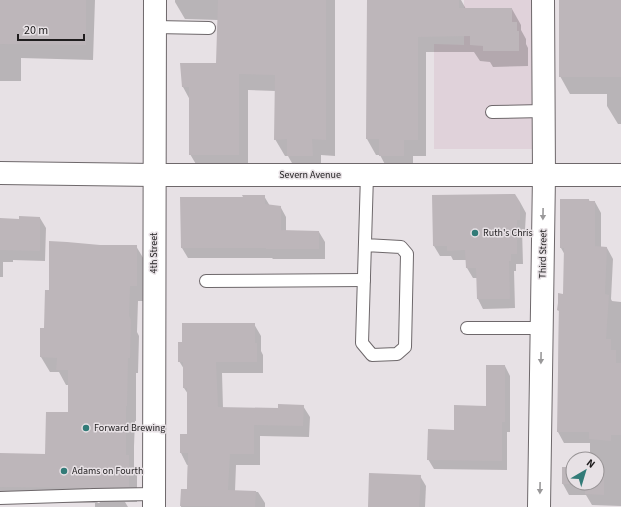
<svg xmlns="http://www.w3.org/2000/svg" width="621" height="507" font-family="'Source Sans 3',sans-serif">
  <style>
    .built { fill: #e0d2da }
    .shadow { fill: #0003; fill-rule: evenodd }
    .building { fill: #bdb6ba }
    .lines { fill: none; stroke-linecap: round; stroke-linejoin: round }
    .service-casing { stroke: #6e686b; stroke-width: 14 }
    .minor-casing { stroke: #6e686b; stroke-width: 24 }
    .service { stroke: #fff; stroke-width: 12 }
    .minor { stroke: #fff; stroke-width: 22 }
    .oneway { fill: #9a999a }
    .poi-dot { fill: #327b78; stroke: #e7e1e5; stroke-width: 1.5 }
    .labels { text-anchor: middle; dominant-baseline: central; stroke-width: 3; stroke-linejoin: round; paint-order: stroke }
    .street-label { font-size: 10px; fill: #1f1d1e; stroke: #e7e1e5 }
    .poi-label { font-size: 10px; fill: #1f1d1e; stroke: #e7e1e5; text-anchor: start }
  </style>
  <rect width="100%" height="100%" fill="#e7e1e5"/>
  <polygon class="built" points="464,0 539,0 536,149 434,149 434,44 464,45"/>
  <g class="shadow">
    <polygon points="0,0 95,0 93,60 21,58 21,81 0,81"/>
    <polygon points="175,0 335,0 335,156 321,155 321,172 297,172 288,156 285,156 275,139 276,91 248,90 248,171 200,171 190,154 190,100 183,87 181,64 217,64 218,20 185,19 175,2"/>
    <polygon points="368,0 461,0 466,9 512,9 521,25 521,30 526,39 526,44 528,48 528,66 493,67 490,62 480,61 474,52 426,52 426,156 413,156 413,172 389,172 380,155 376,155 367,139"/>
    <polygon points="560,0 621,0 621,124 618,124 607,106 607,94 570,94 560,76"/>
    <polygon points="264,196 270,206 280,206 286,217 286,231 319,232 325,242 325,259 273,259 272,258 188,258 182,248 181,198 244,198"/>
    <polygon points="433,196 520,202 526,213 525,230 522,229 523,264 516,264 516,271 514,271 515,308 483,309 478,299 477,278 473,278 467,268 467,260 453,260 451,256 440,256 434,246"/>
    <polygon points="589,200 590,202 595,202 601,213 601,248 607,248 613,259 611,299 612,301 621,302 621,506 592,505 586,495 569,495 563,484 573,468 573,483 597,483 597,459 590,459 590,443 564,443 558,432 559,295 564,295 565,255 561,248"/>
    <polygon points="40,218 46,228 45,261 13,260 13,262 3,262 3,277 0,277 0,219 20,220"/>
    <path d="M100 246H136L145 261V301H138L137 332 139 336 138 373H136V421H135L134 446V466L137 471V502H125L128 507H95V503L4 502 0 495V454L46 455 69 413V385H66L59 372H50L41 357 45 329 50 291ZM88 483 100 503H98L86 484Z"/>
    <polygon points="254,324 261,336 261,351 263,355 263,373 222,373 223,408 279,409 303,406 310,417 309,437 260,436 260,465 236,465 235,491 258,492 265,503 265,507 181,507 182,490 187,490 188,465 187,465 181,453 181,435 188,435 188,394 184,388 184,369 179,361"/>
    <polygon points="505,366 510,376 510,432 507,432 507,470 434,469 428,459 455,431 487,407"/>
    <polygon points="420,476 426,486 425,507 369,507"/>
  </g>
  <g class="building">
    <polygon points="0,0 86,0 86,45 0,44"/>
    <polygon points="218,0 326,0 326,140 312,139 313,156 287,156 287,139 274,140 275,75 239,74 239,155 189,155 189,87 182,87 180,63 216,63"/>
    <polygon points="367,0 459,0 459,8 512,8 512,22 517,22 517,31 519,31 519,51 483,51 483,46 470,45 470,36 418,37 418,140 404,140 404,156 379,156 379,139 366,139"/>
    <rect x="559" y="0" width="62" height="77"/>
    <polygon points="515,194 520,202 520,220 517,220 517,254 511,254 511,261 509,261 510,299 477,299 476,268 466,268 465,250 447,251 447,246 433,246 432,195"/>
    <polygon points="242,195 265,195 265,204 281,206 281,230 319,231 319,249 266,249 266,248 181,248 180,197 243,197"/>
    <polygon points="560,199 589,199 589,201 595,201 595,246 607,247 605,294 609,295 606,339 611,339 611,350 616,350 616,363 621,363 621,435 611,435 611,441 589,439 589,432 557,432 559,311 557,310 558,303 558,293 563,294 564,248 560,248"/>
    <polygon points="19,216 40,217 40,251 0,250 0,218 19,219"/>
    <polygon points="49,241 67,242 100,245 137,245 137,286 130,286 129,316 131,320 130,358 128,358 127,406 126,406 126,455 129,455 129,487 90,488 0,487 0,453 45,454 46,412 68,412 68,370 56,370 57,358 40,357 40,328 44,328 45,290 49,290"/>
    <polygon points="182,323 255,323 255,343 257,343 257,362 216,362 218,407 278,408 278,404 304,405 303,426 254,425 254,454 230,454 228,490 256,491 255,507 180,506 181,489 187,489 188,453 180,453 180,434 187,434 187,388 183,388 183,362 178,362 178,342 182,342"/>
    <polygon points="486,365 505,365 505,422 502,422 502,461 427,460 428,429 454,430 454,405 486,406"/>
    <polygon points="562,467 573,467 573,483 597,483 597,467 604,467 604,495 585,494 585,484 562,484"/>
    <polygon points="369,473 421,475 419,507 368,507"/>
  </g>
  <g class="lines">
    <defs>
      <g id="service">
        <polyline points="155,27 209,28"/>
        <polyline points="492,112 543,111"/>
        <polyline points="365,245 401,247 407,254 405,347 397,354 372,355 362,343 367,175"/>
        <polyline points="206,281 364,280"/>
        <polyline points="467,328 542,328"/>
        <polyline points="0,498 94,495 154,494"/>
      </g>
      <g id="minor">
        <polyline points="0,173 154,175 621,175"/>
        <polyline points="154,507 155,0"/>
        <polyline points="539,507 544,175 543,0"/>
      </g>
    </defs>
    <use href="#service" class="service-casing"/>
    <use href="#minor" class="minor-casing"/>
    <use href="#service" class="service"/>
    <use href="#minor" class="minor"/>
  </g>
  <defs><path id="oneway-solid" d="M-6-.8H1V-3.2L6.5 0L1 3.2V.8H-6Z"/></defs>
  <g class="oneway">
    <use href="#oneway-solid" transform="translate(543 214) rotate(91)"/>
    <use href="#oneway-solid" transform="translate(541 358) rotate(91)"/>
    <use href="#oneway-solid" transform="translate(540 488) rotate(91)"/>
  </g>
  <g class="poi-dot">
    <circle cx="475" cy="233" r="4"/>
    <circle cx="86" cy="428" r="4"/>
    <circle cx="64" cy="471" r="4"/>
  </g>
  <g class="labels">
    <g class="street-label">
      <text x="310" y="175">Severn Avenue</text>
      <text transform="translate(154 253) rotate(-90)">4th Street</text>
      <text transform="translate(543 254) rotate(-89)">Third Street</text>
    </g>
    <g class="poi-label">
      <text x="483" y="233">Ruth's Chris</text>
      <text x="94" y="428">Forward Brewing</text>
      <text x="72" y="471">Adams on Fourth</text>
    </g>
  </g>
  <g transform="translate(585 471) rotate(38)"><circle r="19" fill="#e7e1e5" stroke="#979395"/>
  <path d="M0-3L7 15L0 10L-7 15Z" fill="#327b78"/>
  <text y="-6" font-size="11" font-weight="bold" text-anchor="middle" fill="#1f1d1e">N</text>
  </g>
  <path d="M18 34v6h66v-6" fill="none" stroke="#1f1d1e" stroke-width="2"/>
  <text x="24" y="34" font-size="12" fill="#1f1d1e" stroke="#e7e1e5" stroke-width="3" paint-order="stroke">20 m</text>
</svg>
